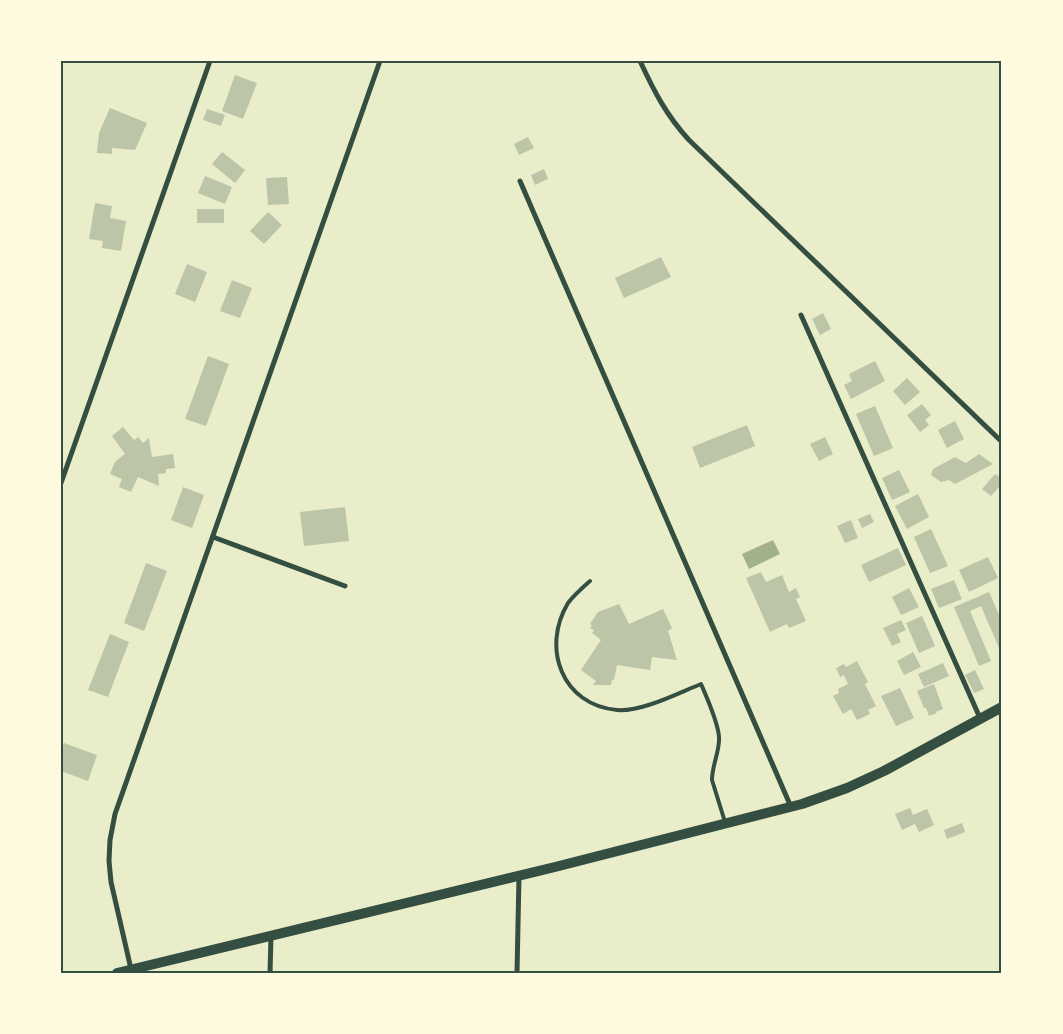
<svg xmlns="http://www.w3.org/2000/svg" width="1063" height="1034" font-family="'Asap Condensed',sans-serif">
  <style>
    .water { fill: #a3b18a }
    .building { fill: #bcc5a7 }
    .lines { fill: none; stroke-linecap: round; stroke-linejoin: round }
    .service { stroke: #344e41; stroke-width: 4 }
    .minor { stroke: #344e41; stroke-width: 5 }
    .secondary { stroke: #344e41; stroke-width: 10 }
    .neatline { fill: none; stroke: #344e41; stroke-width: 2 }
  </style>
  <rect width="100%" height="100%" fill="#e9edc9"/>
  <polygon class="water" points="773,540 780,554 749,569 742,554"/>
  <g class="building">
    <polygon points="235,75 257,83 243,119 222,111"/>
    <polygon points="110,108 147,123 135,150 112,148 112,154 97,153 99,133"/>
    <polygon points="207,109 225,115 221,126 203,120"/>
    <polygon points="528,137 534,148 519,155 514,144"/>
    <polygon points="222,152 245,170 235,183 212,164"/>
    <polygon points="544,169 548,179 535,185 531,175"/>
    <polygon points="205,176 232,187 225,204 198,193"/>
    <polygon points="287,177 289,204 268,205 266,178"/>
    <polygon points="95,203 112,206 110,218 126,221 121,251 102,248 103,241 89,239"/>
    <rect x="197" y="209" width="27" height="14"/>
    <polygon points="268,212 282,225 264,244 250,231"/>
    <polygon points="661,257 671,277 624,298 615,278"/>
    <polygon points="187,264 207,272 195,302 175,294"/>
    <polygon points="232,280 252,288 240,318 220,311"/>
    <polygon points="823,313 831,329 820,335 812,319"/>
    <polygon points="208,356 229,364 206,426 185,419"/>
    <polygon points="875,361 885,381 851,399 844,385 852,381 849,374"/>
    <polygon points="907,378 920,392 905,405 893,391"/>
    <polygon points="922,404 931,415 925,420 929,425 920,432 907,415"/>
    <polygon points="875,406 893,448 874,456 856,414"/>
    <polygon points="955,421 964,439 947,448 938,430"/>
    <polygon points="747,425 755,446 700,468 692,447"/>
    <polygon points="123,427 134,440 138,437 143,443 149,438 152,457 173,454 175,468 166,469 166,473 158,474 159,486 138,477 131,492 119,487 122,479 110,474 115,462 125,454 112,436"/>
    <polygon points="825,437 833,454 819,461 810,444"/>
    <polygon points="979,454 993,464 955,484 949,480 941,482 931,475 933,469 955,457 966,463"/>
    <polygon points="899,470 910,492 892,500 882,478"/>
    <polygon points="995,474 1000,477 1002,475 1002,484 991,496 982,489"/>
    <polygon points="183,487 204,495 192,528 171,520"/>
    <polygon points="918,494 929,517 907,529 895,506"/>
    <polygon points="345,507 349,541 304,546 300,512"/>
    <polygon points="870,514 874,522 862,528 858,519"/>
    <polygon points="851,520 858,538 845,543 837,526"/>
    <polygon points="931,529 948,566 930,573 914,537"/>
    <polygon points="898,548 906,565 869,582 861,565"/>
    <polygon points="988,557 998,578 969,592 959,570"/>
    <polygon points="146,563 167,571 144,631 124,623"/>
    <polygon points="761,572 766,582 782,575 789,592 796,588 800,597 796,599 806,621 789,628 787,624 770,632 746,578"/>
    <polygon points="954,580 962,599 939,608 931,589"/>
    <polygon points="909,588 919,607 901,615 892,597"/>
    <polygon points="989,592 1002,622 1002,655 981,606 970,611 991,661 979,666 954,607"/>
    <polygon points="619,604 629,624 663,609 672,628 668,631 677,660 652,657 650,670 617,665 614,680 612,680 611,685 593,685 596,681 581,670 601,640 592,633 594,630 590,628 592,625 590,624 598,612"/>
    <polygon points="922,616 935,646 919,653 906,623"/>
    <polygon points="901,620 906,630 897,634 901,642 892,646 883,628"/>
    <polygon points="110,634 129,642 108,697 88,690"/>
    <polygon points="913,652 921,667 904,675 897,661"/>
    <polygon points="857,661 868,682 865,684 876,706 868,710 870,714 857,720 851,709 843,714 833,696 839,693 838,689 848,684 844,675 840,677 836,668 844,664 846,667"/>
    <polygon points="943,663 949,676 924,687 918,674"/>
    <polygon points="975,670 984,689 974,693 965,675"/>
    <polygon points="934,684 943,709 936,712 937,713 929,716 926,708 924,708 917,691"/>
    <polygon points="900,688 914,718 896,726 881,696"/>
    <polygon points="64,743 97,755 88,781 61,771 61,752"/>
    <polygon points="910,808 913,815 927,809 934,825 919,832 915,824 902,830 895,814"/>
    <polygon points="962,823 965,832 947,839 944,830"/>
  </g>
  <g class="lines">
    <path class="service" d="M590 581C582 588 574 595 568 603 541 648 562 705 617 710 642 712 678 693 701 684 707 698 718 722 719 737 720 751 712 765 712 780L725 822"/>
    <g class="minor">
      <path d="M640 61C654 91 666 115 689 140L1002 442"/>
      <polyline points="520,181 791,807"/>
      <polyline points="801,315 980,718"/>
      <polyline points="61,483 210,61"/>
      <polyline points="213,537 345,586"/>
      <polyline points="131,969 111,882 109,861 110,840 115,814 380,61"/>
      <polyline points="270,973 271,936"/>
      <polyline points="517,973 519,876"/>
    </g>
    <polyline class="secondary" points="117,973 555,867 802,804 847,788 884,771 1002,707"/>
  </g>
  <rect width="1063" height="1034" fill="none" stroke="#fefae0" stroke-width="125"/>
  <rect x="62" y="62" width="938" height="910" class="neatline"/>
</svg>
